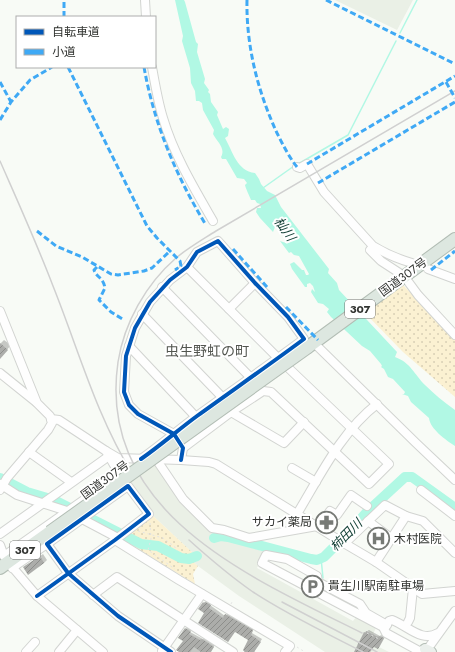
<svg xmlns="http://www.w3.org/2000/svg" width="455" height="652" font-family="Jost,'Noto Sans JP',sans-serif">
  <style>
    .built { fill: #eaf0e6 }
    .park { fill: url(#park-dots) }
    .water { fill: #b1f8e4 }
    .shadow { fill: #0003 }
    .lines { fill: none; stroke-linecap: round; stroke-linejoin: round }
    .stream { stroke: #b1f8e4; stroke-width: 1.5 }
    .river { stroke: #b1f8e4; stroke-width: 10 }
    .building { fill: url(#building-hatch) }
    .minor-casing { stroke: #d2d4d1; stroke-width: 10 }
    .major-casing { stroke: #b2bdb4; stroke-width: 12 }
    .highway-casing { stroke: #b2bdb4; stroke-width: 14 }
    .path { stroke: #e4e5e4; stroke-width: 1; stroke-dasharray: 2 3; stroke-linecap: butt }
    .minor { stroke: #fefefe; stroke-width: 8 }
    .major { stroke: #ebf0ec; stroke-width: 10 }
    .highway { stroke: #dde7e0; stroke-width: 12 }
    .rail { stroke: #d0d0d0; stroke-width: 1.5 }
    .highway-bridge-casing { stroke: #b2bdb4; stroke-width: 14; stroke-linecap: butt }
    .highway-bridge { stroke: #dde7e0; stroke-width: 12 }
    .quiet { stroke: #3fa9f5; stroke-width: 3; stroke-dasharray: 6 3; stroke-linecap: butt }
    .cycleway-casing { stroke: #fff; stroke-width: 6 }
    .cycleway { stroke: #0057b8; stroke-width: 4 }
    .labels { text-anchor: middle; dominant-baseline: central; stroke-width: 4; stroke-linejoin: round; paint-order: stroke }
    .shield { fill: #fff; stroke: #70716f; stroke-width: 1 }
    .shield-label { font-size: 11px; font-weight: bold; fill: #323431 }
    .street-label { font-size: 12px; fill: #323431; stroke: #fff }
    .poi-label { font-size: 12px; fill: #323431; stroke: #fff; text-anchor: start }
    .water-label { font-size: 13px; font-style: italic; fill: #0f3d33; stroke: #fff }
    .quarter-label { font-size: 14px; fill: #535650; stroke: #fff }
  </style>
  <defs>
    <pattern id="park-dots" width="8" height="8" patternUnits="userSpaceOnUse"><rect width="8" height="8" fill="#fbf1d2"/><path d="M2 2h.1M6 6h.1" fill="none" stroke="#d8cfb5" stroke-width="1.8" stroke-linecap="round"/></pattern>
    <pattern id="building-hatch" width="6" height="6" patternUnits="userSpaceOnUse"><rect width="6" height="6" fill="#acadaa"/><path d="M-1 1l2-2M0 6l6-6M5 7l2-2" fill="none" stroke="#8d8e8b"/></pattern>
  </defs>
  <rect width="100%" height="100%" fill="#f8fbf6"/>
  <g class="built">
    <polygon points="335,0 413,0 397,30"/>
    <polygon points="156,464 179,499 222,533 210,535 216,540 223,539 265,552 257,568 353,621 357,616 377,626 373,634 367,630 366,633 364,632 361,638 389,652 325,652 239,596 198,566 192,561 194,554 151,514 128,483"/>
  </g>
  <g class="park">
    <polygon points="403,285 455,338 455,397 403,352 365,313"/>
    <polygon points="151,514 194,554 192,561 198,566 193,574 195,584 122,539"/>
  </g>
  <path class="water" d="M175 0H184L185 2 196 42 198 44 197 52 205 79 204 83 209 90 208 92 210 94 211 102 218 112 217 115 223 129 226 127 229 129 228 136 225 138C233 152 237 171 255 173L259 179 261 184 267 191 275 195 281 207 329 269 328 273 337 283 339 290 397 352 395 357C411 363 414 374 425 385 434 394 444 402 455 410V446C446 440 430 429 429 418L411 402 408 396 402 394H404L405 392 393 379 388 377 384 369 381 367 382 366 381 364 370 351 362 346 331 317 327 312 329 309 323 304 318 303 311 292 312 289 315 292 313 286 310 283 307 284V287H305L292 269 290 264 294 262 302 270H304L306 275H308L309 274 299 256 294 255 291 252 289 253 280 241 286 243 287 241 277 227H275L273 232 260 218 256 212 257 208H261L260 204 257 203 255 200H251C250 197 245 187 245 185L247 183 244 179 237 178 226 159H222L221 157C226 148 217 142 213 134L214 130 203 110 202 103 199 101H196L195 91 191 83 190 68 182 41 183 36Z"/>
  <g class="shadow">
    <polygon points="4,340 11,345 0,358 0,344"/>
    <polygon points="43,554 47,560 44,563 27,565"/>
    <polygon points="206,601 208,601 212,603 210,605 225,616 228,613 254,628 252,633 262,639 254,652 244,652 249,640 235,631 228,641 206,613 204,603"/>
    <polygon points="187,627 192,630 190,632 203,639 204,638 215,645 210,652 181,652 186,629"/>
    <polygon points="369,630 380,636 381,635 385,637 380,646 378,648 374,646 369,652 355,652 365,632"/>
  </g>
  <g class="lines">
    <g class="stream">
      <polyline points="400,33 417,0"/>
      <polyline points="298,164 348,135 396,41"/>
      <polyline points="263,188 294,166"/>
      <polyline points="321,558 323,578"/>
    </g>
    <g class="river">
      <polyline points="0,478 27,492 54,500 141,544 158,546 181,558 189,559 197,556"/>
      <polyline points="214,538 221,536 228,537 311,559 317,560 324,557 351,530 366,513 405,477 412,477 455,508"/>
    </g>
  </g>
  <g class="building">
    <polygon points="0,343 8,350 0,359"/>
    <polygon points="40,556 44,563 28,575 23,567"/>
    <polygon points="203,602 204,603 205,602 211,605 209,608 223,618 225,614 253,630 251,635 261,642 254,652 245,652 243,650 248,640 235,632 228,642 198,623 204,613 198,609"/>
    <polygon points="185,628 191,632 189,634 200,640 202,639 214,647 211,652 201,652 194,647 190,652 179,652 176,650 183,641 178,638"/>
    <polygon points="366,631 378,637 379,636 384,638 378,649 374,647 370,652 354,652 364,632 366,633"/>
  </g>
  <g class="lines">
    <defs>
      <g id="minor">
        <polyline points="145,0 146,17"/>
        <path d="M152 67C155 84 158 102 163 118 174 155 194 188 213 221"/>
        <path d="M297 167 300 168 307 164 324 192 373 246C386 254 398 259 412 263"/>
        <polyline points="373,247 370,250 381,261 404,276 418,295 455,335"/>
        <polyline points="428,269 455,279"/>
        <polyline points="162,287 251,378"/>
        <polyline points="229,309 255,283"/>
        <polyline points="0,311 37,403 50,416 52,423 48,430 7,478 0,490"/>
        <polyline points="142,314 223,398"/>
        <polyline points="314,343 416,443 455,480"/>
        <polyline points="129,346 196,417"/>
        <polyline points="0,373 36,402"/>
        <polyline points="231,412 284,443 304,422"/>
        <polyline points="183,448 231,412 263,391 271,392 369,484 389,464 278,358 187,267"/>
        <polyline points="106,451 118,458 181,460 209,462 216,464 337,539 376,562 422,594 455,591"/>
        <polyline points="29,452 71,482"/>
        <path d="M141 459C161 445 178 430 197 416 233 390 269 365 304 339L288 317 255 283 218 241 197 252 187 267 170 280 150 302 135 328 126 356 124 392 129 405 138 414 174 434 183 448 181 460"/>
        <polyline points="156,459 183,499 212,528 224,530 249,538 317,526"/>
        <polyline points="292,468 316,482"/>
        <polyline points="0,484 17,495 67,511 118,538"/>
        <polyline points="421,490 455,516"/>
        <path d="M297 514C320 476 341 432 377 404"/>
        <polyline points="368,521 391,538"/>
        <polyline points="319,527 330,511 337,515 351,495 367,506"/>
        <polyline points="0,534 109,456"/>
        <polyline points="115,540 179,580 290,646 285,652"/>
        <polyline points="344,544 385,505 406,516 423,521 455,553"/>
        <polyline points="0,545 4,556 8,562 37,596 103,652"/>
        <polyline points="4,556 115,478 117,470 106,451 59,420 51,419"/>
        <polyline points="376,562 406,516"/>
        <polyline points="12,568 47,544"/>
        <polyline points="93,595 117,577 233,652"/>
        <polyline points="37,596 115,540 149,514 128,486 47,544 68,573 118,616 171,652"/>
        <polyline points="408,622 410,618 413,588"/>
        <polyline points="385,628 262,563 266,555 287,559 317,576 318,582 360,604 366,613 387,625"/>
        <path d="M438 633C422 643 408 626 392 620L389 621 384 629 386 633 419 651 423 650 429 647 455 611"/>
        <polyline points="162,651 202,594"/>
        <polyline points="26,652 35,642"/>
        <polyline points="59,652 77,630"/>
      </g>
      <polyline id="major" points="425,649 431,652"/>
      <g id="highway">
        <polyline points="308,347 455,239"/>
        <polyline points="0,568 50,532"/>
      </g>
    </defs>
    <use href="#minor" class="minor-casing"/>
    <use href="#major" class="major-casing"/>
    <use href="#highway" class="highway-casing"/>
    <g class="path">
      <polyline points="150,523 151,539 148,550 175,569"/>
      <polyline points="138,531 163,538 175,547 177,551"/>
      <polyline points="231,604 233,600"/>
      <polyline points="367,633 379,639 380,638"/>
      <polyline points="297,647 305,652"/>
    </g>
    <use href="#minor" class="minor"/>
    <use href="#major" class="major"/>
    <use href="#highway" class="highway"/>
    <g class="rail">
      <path d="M0 161C18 202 37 244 53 286 79 351 96 415 133 475"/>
      <path d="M189 540C209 558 230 576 253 592 288 615 326 633 363 652"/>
      <polyline points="282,602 377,652"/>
      <path d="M362 633C252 578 96 513 118 362 124 323 146 284 176 258 188 248 202 240 216 231L455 91"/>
    </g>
    <defs>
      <polyline id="highway-bridge" points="50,532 308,347"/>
    </defs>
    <use href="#highway-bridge" class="highway-bridge-casing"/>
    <use href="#highway-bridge" class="highway-bridge"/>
    <g class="quiet">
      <path d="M247 0C246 46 258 92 277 133 283 145 289 157 297 167"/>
      <polyline points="326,0 455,64"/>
      <polyline points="64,17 64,0"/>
      <polyline points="68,67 147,226 157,238 180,261 181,266 175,270"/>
      <path d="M144 67C154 124 176 176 206 225"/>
      <polyline points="0,82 11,102"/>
      <polyline points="446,82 455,98"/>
      <polyline points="0,120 11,102 30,80 52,67"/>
      <polyline points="307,164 455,76"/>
      <polyline points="318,183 455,102"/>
      <polyline points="37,231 56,246 82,257 111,274 118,275 144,271 152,268 170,251"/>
      <polyline points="233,249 267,287"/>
      <path d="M97 267 94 270C97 278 103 277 105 288L99 300 111 312 124 320"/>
      <polyline points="431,270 455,251"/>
      <polyline points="286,307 318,340"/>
    </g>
    <defs>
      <g id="cycleway">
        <path d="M141 459C161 445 178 430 197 416 233 390 269 365 304 339L288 317 255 283 218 241 197 252 187 267 170 280 150 302 135 328 126 356 124 392 129 405 138 414 174 434 183 448 181 460"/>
        <polyline points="37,596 115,540 149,514 128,486 47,544 68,573 118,616 171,652"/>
      </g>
    </defs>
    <use href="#cycleway" class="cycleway-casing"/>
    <use href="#cycleway" class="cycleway"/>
  </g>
  <defs>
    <symbol id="pharmacy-ring" viewBox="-11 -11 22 22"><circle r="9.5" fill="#fff" stroke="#777a76" stroke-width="1.5"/><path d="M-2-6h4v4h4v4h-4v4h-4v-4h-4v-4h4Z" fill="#777a76"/></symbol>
    <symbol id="hospital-ring" viewBox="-11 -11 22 22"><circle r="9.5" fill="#fff" stroke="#777a76" stroke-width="1.5"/><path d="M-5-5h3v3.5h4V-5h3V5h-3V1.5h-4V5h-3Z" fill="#777a76"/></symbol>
    <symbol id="parking-ring" viewBox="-11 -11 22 22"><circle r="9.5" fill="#fff" stroke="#777a76" stroke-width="1.5"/><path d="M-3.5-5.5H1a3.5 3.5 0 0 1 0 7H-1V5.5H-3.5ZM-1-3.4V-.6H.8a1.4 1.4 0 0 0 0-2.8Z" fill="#777a76"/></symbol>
  </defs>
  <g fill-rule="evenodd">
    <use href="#pharmacy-ring" x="314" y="510" width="25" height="25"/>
    <use href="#hospital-ring" x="366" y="526" width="25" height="25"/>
    <use href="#parking-ring" x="300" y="574" width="25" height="25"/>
  </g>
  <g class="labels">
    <g class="shield">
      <rect x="345" y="300" width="30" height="18" rx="3"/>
      <rect x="10" y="541" width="30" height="18" rx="3"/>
    </g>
    <g class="shield-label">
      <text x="360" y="309">307</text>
      <text x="25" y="550">307</text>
    </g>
    <g class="street-label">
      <text transform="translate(403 277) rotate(-36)">国道307号</text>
      <text transform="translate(105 480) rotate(-36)">国道307号</text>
    </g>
    <g class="poi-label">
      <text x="312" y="522" text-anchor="end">サカイ薬局</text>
      <text x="394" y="539">木村医院</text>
      <text x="328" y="586">貴生川駅南駐車場</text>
    </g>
    <g class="water-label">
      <text transform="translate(285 229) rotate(55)">杣川</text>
      <text transform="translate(346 535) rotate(-45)">柿田川</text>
    </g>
    <g class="quarter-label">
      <text x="207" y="351">虫生野虹の町</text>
    </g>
  </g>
  <rect x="16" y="16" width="140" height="52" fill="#ffffff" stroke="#adaead"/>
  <rect x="24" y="29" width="20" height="6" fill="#0057b8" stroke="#adaead"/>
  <text x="52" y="36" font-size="12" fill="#323431">自転車道</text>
  <rect x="24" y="49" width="20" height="6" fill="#3fa9f5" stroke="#adaead"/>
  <text x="52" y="56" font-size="12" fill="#323431">小道</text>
</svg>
